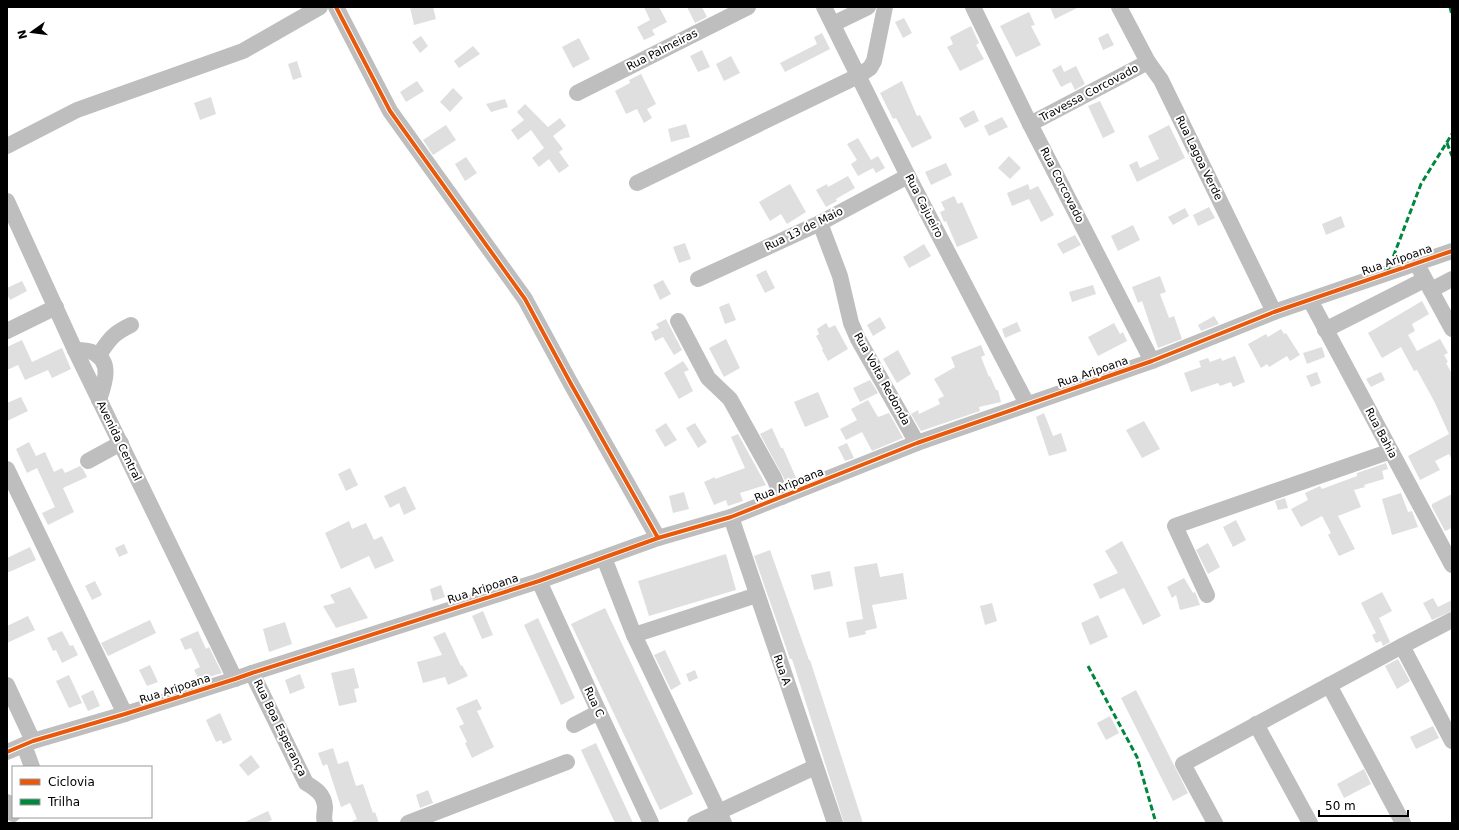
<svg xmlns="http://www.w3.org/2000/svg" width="1459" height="830" font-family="'DejaVu Sans',sans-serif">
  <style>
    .building { fill: #dfdfdf }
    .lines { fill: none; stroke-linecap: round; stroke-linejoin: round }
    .minor { stroke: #bebebe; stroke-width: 16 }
    .quiet { stroke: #00873e; stroke-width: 3; stroke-dasharray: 6 3; stroke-linecap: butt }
    .cycleway-casing { stroke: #fff; stroke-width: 6 }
    .cycleway { stroke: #e8590c; stroke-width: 4 }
    .labels { text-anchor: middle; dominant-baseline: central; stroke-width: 4; stroke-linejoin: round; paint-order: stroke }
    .street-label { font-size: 11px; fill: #000; stroke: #fff }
  </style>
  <rect width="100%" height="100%" fill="#fff"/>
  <g class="building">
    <polygon points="410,7 433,7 436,19 414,25"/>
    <polygon points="644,7 659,7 667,22 652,30 655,35 644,40 637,27 650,20"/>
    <polygon points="687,7 702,7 707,17 695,23"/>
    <polygon points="1050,7 1079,7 1055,19"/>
    <polygon points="1029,12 1035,25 1031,26 1041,45 1016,57 1000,26"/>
    <polygon points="904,18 912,33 903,38 895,22"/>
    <polygon points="971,26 979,43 976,45 984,59 960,71 947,47 953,44 950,37"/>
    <polygon points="822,33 830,49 785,72 780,63 817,44 814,37"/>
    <polygon points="1108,33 1114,45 1103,50 1098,38"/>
    <polygon points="421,36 428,46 420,53 412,42"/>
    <polygon points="579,38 590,59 573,68 562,47"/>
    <polygon points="473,46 480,54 459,68 454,61"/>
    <polygon points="702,50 710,67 698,72 690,56"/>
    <polygon points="731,56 740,73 724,81 716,64"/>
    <polygon points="297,61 302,77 293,80 288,64"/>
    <polygon points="1061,65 1064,72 1076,66 1085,84 1075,90 1071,82 1061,87 1052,70"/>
    <polygon points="641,74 656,104 647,109 652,118 644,123 637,109 626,114 615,91 630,83 629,80"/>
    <polygon points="417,81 424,91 406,102 400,92"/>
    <polygon points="902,81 917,116 920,115 932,138 912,148 896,118 893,119 880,93"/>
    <polygon points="453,88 463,98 450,112 440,102"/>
    <polygon points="211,97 216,114 200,120 194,103"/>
    <polygon points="505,99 508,107 491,112 486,104"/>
    <polygon points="1100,101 1115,132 1103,138 1088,106"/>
    <polygon points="525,104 548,127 560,118 566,126 553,136 563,149 559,152 569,166 559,173 549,159 539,167 532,158 544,148 531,130 518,140 511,130 524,120 517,112"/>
    <polygon points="974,110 979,121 965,128 959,118"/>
    <polygon points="1002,117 1008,127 989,136 984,126"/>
    <polygon points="686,124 690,137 671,142 668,129"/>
    <polygon points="446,125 456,140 433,155 423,140"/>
    <polygon points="1169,125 1185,158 1137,182 1129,165 1137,161 1140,168 1159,159 1148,136"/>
    <polygon points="858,138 871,160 878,156 885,168 876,173 873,168 858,176 851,164 857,160 847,144"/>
    <polygon points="1009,156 1021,168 1010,179 998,168"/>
    <polygon points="466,157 477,173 465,181 455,164"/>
    <polygon points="946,163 952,175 931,185 925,172"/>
    <polygon points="848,176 855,188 836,199 837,201 826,207 816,190 827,184 828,187"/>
    <polygon points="790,184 806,212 787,224 781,214 770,221 759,202"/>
    <polygon points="1028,184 1030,190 1038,186 1054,215 1041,222 1029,199 1012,206 1007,193"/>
    <polygon points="954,196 958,204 962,202 978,238 957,247 946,221 944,222 940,212 945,210 941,202"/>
    <polygon points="1209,207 1215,218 1198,226 1193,215"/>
    <polygon points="1185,208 1189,216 1173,225 1168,217"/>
    <polygon points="1341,216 1345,227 1326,235 1322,224"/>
    <polygon points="1133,225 1140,240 1118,251 1111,236"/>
    <polygon points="1075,235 1081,245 1063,254 1057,244"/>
    <polygon points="685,243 691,259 679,263 673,247"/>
    <polygon points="924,244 931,256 909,268 903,257"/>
    <polygon points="766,270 775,288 765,293 756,275"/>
    <polygon points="1160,276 1166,292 1160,294 1169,318 1174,316 1182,339 1158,348 1142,301 1138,303 1132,287"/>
    <polygon points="663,280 671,294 660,300 653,285"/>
    <polygon points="22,281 27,291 10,300 7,294 7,288"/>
    <polygon points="1093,285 1096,294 1072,302 1069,292"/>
    <polygon points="1422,301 1429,314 1412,324 1415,331 1408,335 1417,351 1440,339 1448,353 1444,355 1448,362 1446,363 1452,374 1452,460 1449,454 1435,461 1440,470 1420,480 1408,456 1449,434 1434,401 1417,370 1414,371 1401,347 1382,358 1368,333"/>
    <polygon points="729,303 736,320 725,324 719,307"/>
    <polygon points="1214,316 1219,324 1201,331 1198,325"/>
    <polygon points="880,317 886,328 873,336 867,325"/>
    <polygon points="666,319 682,350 674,355 663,337 655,341 651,332 659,328 656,324"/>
    <polygon points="1017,322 1021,331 1005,338 1002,329"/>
    <polygon points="826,323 829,328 835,325 848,349 828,361 822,350 823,349 816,336 819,334 817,329"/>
    <polygon points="1114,323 1120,334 1123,332 1127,341 1098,356 1088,337"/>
    <polygon points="1281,329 1284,334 1286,333 1300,355 1290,361 1287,356 1269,367 1267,364 1261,368 1248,344 1266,334 1268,337"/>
    <polygon points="726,339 740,368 724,377 709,348"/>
    <polygon points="22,340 32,362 62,348 71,369 52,378 48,370 25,380 18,365 7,370 7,347"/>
    <polygon points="981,345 985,355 981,357 989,377 990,376 996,390 998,390 1001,402 979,407 980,411 921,431 911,414 918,410 919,414 940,404 938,399 944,396 934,379 955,367 951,357"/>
    <polygon points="1322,347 1325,357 1307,364 1303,353"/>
    <polygon points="898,350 911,374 897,383 883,359"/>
    <polygon points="1235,356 1245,382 1233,387 1231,382 1220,386 1218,383 1191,392 1184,373 1201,367 1199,361 1208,358 1210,362 1221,358 1222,361"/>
    <polygon points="683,361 689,370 684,372 693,391 679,399 664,373"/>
    <polygon points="1317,372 1321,383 1311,387 1306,376"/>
    <polygon points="1381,372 1385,380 1371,387 1366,379"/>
    <polygon points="870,380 878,393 860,402 853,388"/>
    <polygon points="818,392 829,417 805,427 794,402"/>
    <polygon points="21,397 28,411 7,421 7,403"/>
    <polygon points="868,400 878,417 889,413 903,438 872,451 862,432 846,440 840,429 857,420 851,409"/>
    <polygon points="1044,413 1053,436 1061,433 1067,451 1049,456 1036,417"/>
    <polygon points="1144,421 1160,449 1142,458 1126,430"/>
    <polygon points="666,423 677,440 665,447 655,430"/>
    <polygon points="695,423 707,442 698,448 686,428"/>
    <polygon points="772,428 781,448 783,448 797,480 787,484 760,434"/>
    <polygon points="738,434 766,485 740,493 743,501 728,506 726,500 714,505 704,482 715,477 715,479 745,468 731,437"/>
    <polygon points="29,442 36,456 45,452 54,472 62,468 65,473 80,466 83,469 87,477 63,488 74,512 48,525 42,513 55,507 37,468 27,473 16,449"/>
    <polygon points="847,443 854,458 845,461 838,447"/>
    <polygon points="1386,463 1388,469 1382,471 1384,479 1364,485 1365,487 1354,490 1361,507 1338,516 1355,549 1339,556 1328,535 1331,533 1322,516 1301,527 1291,509 1308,500 1305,493 1320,486 1322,489 1357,476 1357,473"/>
    <polygon points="350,468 358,485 346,491 338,474"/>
    <polygon points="405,486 416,509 404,515 399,503 390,508 384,496"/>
    <polygon points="684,492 689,509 673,513 669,496"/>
    <polygon points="1401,493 1408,512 1412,511 1418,527 1392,535 1382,499"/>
    <polygon points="1452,494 1452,528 1445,531 1432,507 1432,504"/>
    <polygon points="1285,498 1288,508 1278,510 1275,501"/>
    <polygon points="1236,520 1246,540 1233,547 1223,527"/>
    <polygon points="349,521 352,529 366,523 374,540 382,536 394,561 375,569 369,556 341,569 325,533"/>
    <polygon points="1122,541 1161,616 1143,625 1124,588 1100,599 1093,584 1118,573 1105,551"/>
    <polygon points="1208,543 1220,567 1208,574 1196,550"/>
    <polygon points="124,544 128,553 119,557 115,548"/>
    <polygon points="30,547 36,560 7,573 7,558"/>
    <polygon points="770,550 809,660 810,660 863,823 844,823 792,659 790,659 754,556"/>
    <polygon points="726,554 736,590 649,616 638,581"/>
    <polygon points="877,563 880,577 903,573 907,599 872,605 877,628 865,631 866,634 849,638 846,622 863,619 854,567"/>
    <polygon points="830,571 833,586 814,590 811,575"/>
    <polygon points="1184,578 1193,593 1195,592 1200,605 1180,610 1176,595 1172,598 1167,587"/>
    <polygon points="95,581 102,595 92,600 85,586"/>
    <polygon points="441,585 445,597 433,601 430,589"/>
    <polygon points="350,587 368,618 336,628 323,606 335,603 330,595"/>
    <polygon points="1382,592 1392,611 1379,618 1390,642 1383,646 1381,641 1376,643 1372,635 1376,633 1361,603"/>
    <polygon points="1433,598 1438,607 1452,600 1452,611 1432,620 1423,603"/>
    <polygon points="992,603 997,621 985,625 980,606"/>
    <polygon points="605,608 693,794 660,810 571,624"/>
    <polygon points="483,611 493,635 482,639 472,616"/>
    <polygon points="1098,615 1108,637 1090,645 1081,623"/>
    <polygon points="28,616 35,630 7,643 7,626"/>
    <polygon points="538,618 575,698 561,705 524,625"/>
    <polygon points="150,620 156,633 108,656 101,643"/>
    <polygon points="285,622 292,644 269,652 263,629"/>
    <polygon points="62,631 70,646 73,645 78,655 62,663 56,650 53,651 47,638"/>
    <polygon points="198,631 206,649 209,647 222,673 209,677 208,676 199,680 194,670 200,667 191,648 185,650 180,639"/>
    <polygon points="445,632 461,666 462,665 468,676 448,685 445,677 423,683 417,662 442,655 433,637"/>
    <polygon points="665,650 681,684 671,690 654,655"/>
    <polygon points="1398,659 1410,681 1397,689 1385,666"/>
    <polygon points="150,665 158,682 147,686 139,670"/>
    <polygon points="354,668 359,688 354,689 357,702 339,706 331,673"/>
    <polygon points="695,670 698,678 689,682 686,674"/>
    <polygon points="300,674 305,688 290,694 285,680"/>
    <polygon points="69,675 82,703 69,708 56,681"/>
    <polygon points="93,690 100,706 88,711 81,696"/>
    <polygon points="1136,690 1188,793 1173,801 1121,698"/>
    <polygon points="477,699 482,709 477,711 494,747 472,758 465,743 467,742 459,726 464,724 456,708"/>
    <polygon points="220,713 232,740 223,744 221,740 216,742 206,720"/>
    <polygon points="1110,716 1119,733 1106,740 1097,723"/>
    <polygon points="1433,726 1439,738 1416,749 1410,737"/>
    <polygon points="596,743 633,823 615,823 581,750"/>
    <polygon points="333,748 338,764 348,761 356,786 363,784 373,813 375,812 379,823 349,823 357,819 350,803 341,807 327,764 323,766 318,753"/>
    <polygon points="251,755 260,767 248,776 239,765"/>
    <polygon points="1364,769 1371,784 1344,798 1337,784"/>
    <polygon points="428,790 433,803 420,808 416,795"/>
    <polygon points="268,811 272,820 266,823 243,823"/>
  </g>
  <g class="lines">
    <g class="minor">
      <polyline points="336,7 390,111 525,299 571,384 658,538"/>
      <polyline points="824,7 908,176 1027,404"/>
      <polyline points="973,7 1030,124 1152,361"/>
      <polyline points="1119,7 1148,62 1161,80 1274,312"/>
      <polyline points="833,24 868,7"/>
      <polyline points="577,93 748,7"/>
      <polyline points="1030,124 1148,62"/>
      <polyline points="7,146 77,110 243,51 320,7"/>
      <polyline points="637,183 858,76 870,68 874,61 885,7"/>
      <polyline points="7,201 75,350 235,679"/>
      <polyline points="820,223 840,276 851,323 858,339 917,443"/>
      <polyline points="1420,270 1452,329"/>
      <polyline points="698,279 820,223 908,176"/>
      <polyline points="1431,290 1452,279"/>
      <polyline points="1310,300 1452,565"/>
      <polyline points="678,321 708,378 730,399 774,478 782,497"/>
      <polyline points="1325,330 1424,280"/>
      <polyline points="7,331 56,307"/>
      <path d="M75 350C81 350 89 350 94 353 113 362 104 385 99 400"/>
      <path d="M98 356C110 339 112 334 131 325"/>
      <polyline points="88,461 121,443"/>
      <polyline points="7,469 125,714"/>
      <polyline points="731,517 835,823"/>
      <polyline points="604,558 634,635 724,823"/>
      <polyline points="539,581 599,712 651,823"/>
      <polyline points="1207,595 1175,526 1391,451"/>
      <polyline points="634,635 757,595"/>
      <polyline points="1402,646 1452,741"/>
      <path d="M252 673 306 783C316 789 324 794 325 807 325 813 323 818 325 823"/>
      <polyline points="7,685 33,741"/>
      <polyline points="1329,685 1403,823"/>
      <polyline points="1256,724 1310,823"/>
      <polyline points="574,725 599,712"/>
      <polyline points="24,745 32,767"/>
      <polyline points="7,752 33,741 125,714 235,679 252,673 539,581 658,538 731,517 917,443 1152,361 1274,312 1452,251"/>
      <polyline points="7,802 13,814"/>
      <polyline points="408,823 567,762"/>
      <polyline points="695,823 815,767"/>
      <polyline points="1215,823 1183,764 1402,646 1452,620"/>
    </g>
    <g class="quiet">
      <polyline points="1450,7 1452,15"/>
      <polyline points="1447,143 1452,156"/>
      <polyline points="1387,273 1421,184 1452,134"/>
      <polyline points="1088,666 1137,757 1156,823"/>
    </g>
    <defs>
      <g id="cycleway">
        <polyline points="336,7 390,111 525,299 571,384 658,538"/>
        <polyline points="7,752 33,741 125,714 235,679 252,673 539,581 658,538 731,517 917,443 1152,361 1274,312 1452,251"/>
      </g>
    </defs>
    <use href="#cycleway" class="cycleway-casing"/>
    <use href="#cycleway" class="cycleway"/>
  </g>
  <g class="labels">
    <g class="street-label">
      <text transform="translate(662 50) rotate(-27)">Rua Palmeiras</text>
      <text transform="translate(1089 93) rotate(-28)">Travessa Corcovado</text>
      <text transform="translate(1199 158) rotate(64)">Rua Lagoa Verde</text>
      <text transform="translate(1062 185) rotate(63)">Rua Corcovado</text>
      <text transform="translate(924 206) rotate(63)">Rua Cajueiro</text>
      <text transform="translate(804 229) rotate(-26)">Rua 13 de Maio</text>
      <text transform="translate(1397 260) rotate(-19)">Rua Aripoana</text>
      <text transform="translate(1093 372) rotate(-19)">Rua Aripoana</text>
      <text transform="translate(882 379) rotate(61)">Rua Volta Redonda</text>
      <text transform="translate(1381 433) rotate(62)">Rua Bahia</text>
      <text transform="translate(119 441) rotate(64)">Avenida Central</text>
      <text transform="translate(789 485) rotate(-22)">Rua Aripoana</text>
      <text transform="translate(483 589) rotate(-18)">Rua Aripoana</text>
      <text transform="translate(782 670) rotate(71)">Rua A</text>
      <text transform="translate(175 689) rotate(-18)">Rua Aripoana</text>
      <text transform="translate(594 702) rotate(65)">Rua C</text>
      <text transform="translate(280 728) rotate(64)">Rua Boa Esperança</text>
    </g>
  </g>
  <rect width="1459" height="830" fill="none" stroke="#000000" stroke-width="16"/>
  <rect x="12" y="766" width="140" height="52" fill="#ffffff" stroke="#999999"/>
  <rect x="20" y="779" width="20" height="6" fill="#e8590c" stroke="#999999"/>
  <text x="48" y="786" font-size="12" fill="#000000">Ciclovia</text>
  <rect x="20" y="799" width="20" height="6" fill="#00873e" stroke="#999999"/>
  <text x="48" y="806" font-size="12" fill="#000000">Trilha</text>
  <g transform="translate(32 32) rotate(256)" stroke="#ffffff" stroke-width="3" paint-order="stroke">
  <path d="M0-3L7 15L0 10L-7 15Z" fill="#000000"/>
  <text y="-6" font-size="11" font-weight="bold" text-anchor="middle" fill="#000000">N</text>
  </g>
  <path d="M1319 810v6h89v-6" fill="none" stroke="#000000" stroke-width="2"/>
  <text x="1325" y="810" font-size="12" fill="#000000" stroke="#ffffff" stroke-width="3" paint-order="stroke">50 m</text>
</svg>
